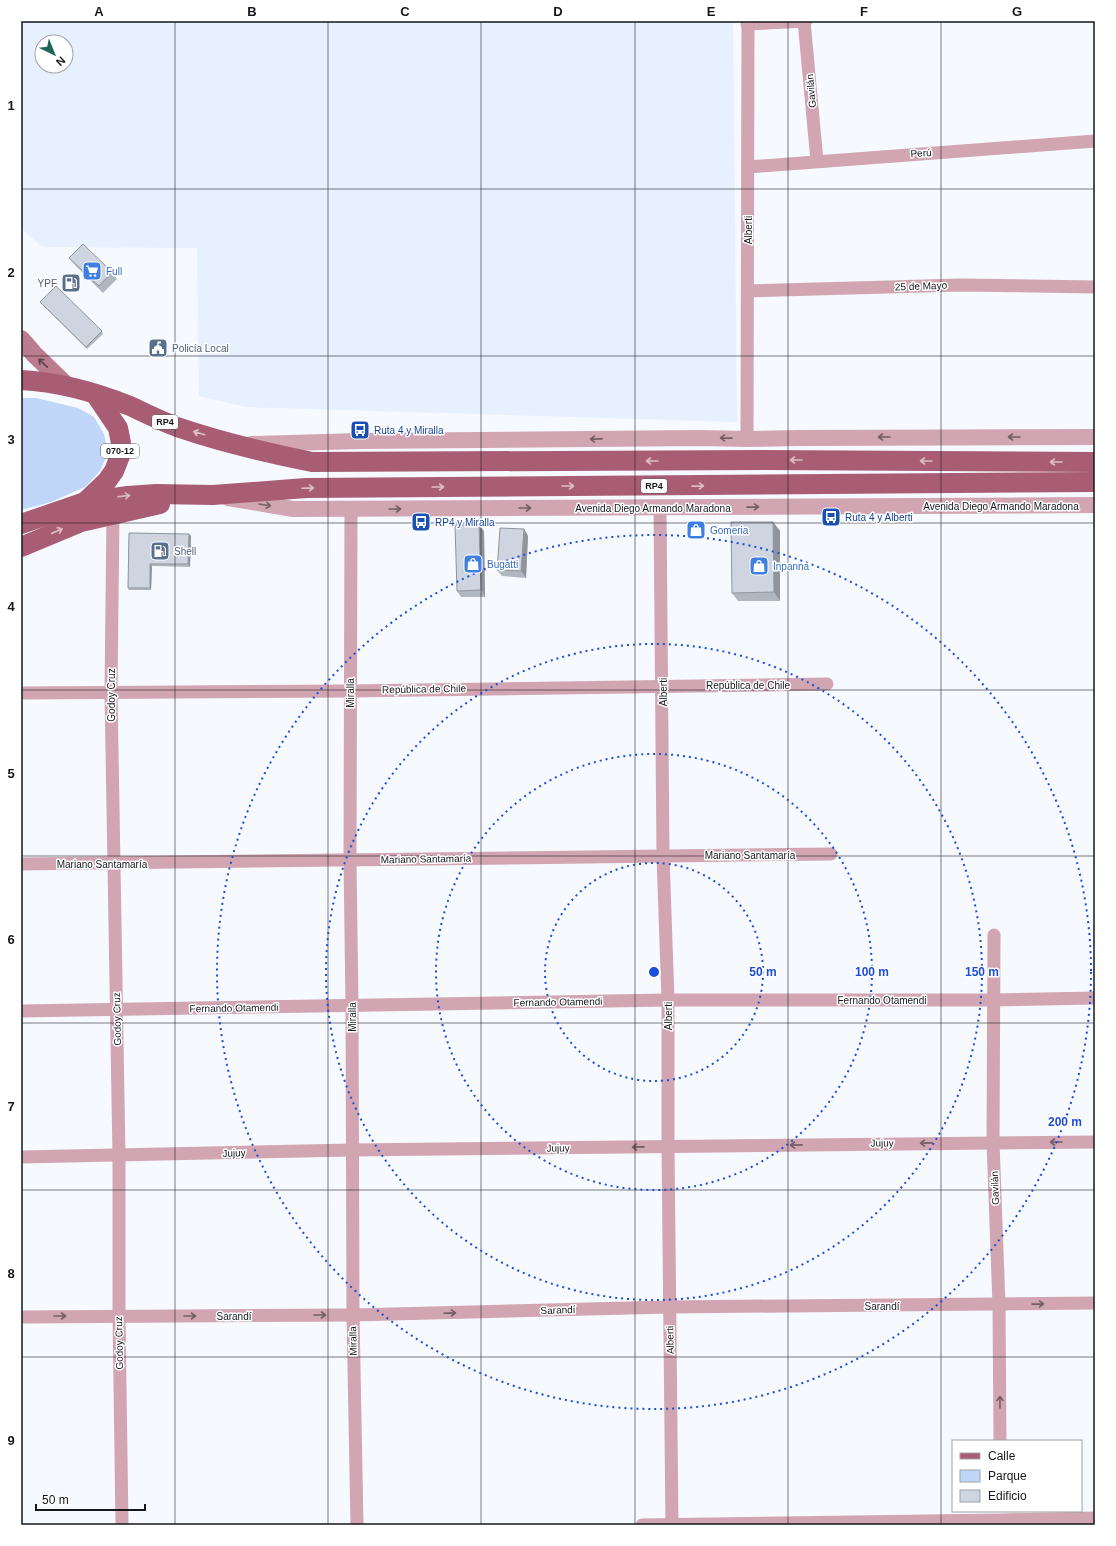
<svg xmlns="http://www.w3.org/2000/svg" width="1116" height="1546" font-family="Arial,sans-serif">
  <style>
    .built { fill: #e7f0fe; fill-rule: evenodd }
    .green { fill: #bfd6f9 }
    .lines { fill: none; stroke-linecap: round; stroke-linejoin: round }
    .minor { stroke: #d1a5b1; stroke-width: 13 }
    .tertiary { stroke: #d1a5b1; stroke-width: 16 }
    .secondary { stroke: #ba7c8e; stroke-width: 18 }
    .primary { stroke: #a85d75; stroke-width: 20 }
    .wall { fill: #b1b7c1 }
    .shaded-wall { fill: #90959d }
    .building { fill: #ced5e0; stroke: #90959d }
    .oneway { stroke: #5f444f }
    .oneway2 { stroke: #dcbec8 }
    .oneway3 { stroke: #735e66 }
    .grid { fill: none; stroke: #15171b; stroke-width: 1; stroke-opacity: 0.55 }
    .ring { fill: none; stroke: #1d4ed8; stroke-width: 2; stroke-dasharray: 2 4 }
    .labels { text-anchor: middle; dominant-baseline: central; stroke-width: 3; stroke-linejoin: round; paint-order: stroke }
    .shield { fill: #fff; stroke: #5b5d5f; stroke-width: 1 }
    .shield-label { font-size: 9px; font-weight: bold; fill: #15171b }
    .street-label { font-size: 10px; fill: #15171b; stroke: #fff }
    .shop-label { font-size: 10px; fill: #366cbe; stroke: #fff; text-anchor: start }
    .service-label { font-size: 10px; fill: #4e5e75; stroke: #fff; text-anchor: start }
    .transit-label { font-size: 10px; fill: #164399; stroke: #fff; text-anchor: start }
    .centre { fill: #1d4ed8; stroke: #fff; stroke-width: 2 }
    .ring-label { font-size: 12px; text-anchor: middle; font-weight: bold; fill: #1d4ed8; stroke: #fff; stroke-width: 3; stroke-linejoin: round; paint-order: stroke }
    .neatline { fill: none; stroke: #15171b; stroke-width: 1.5 }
    .grid-label { font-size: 13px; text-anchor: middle; font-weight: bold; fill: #15171b }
  </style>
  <rect width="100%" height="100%" fill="#f6f9fe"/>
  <path class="built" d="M21 21H733L737 422 246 407 199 396 197 248 42 247 21 228ZM42 42H66V66H42Z"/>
  <polygon class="green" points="21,398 36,398 78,408 94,417 104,434 108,453 100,471 85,487 51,502 21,510"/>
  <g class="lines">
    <g class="minor">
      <polyline points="804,21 817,161"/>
      <polyline points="747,24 806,21"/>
      <polyline points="748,167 1095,141"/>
      <polyline points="748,291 960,285 1095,287"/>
      <polyline points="747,439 748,21"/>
      <polyline points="660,508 663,856 668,1000 668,1147 672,1525"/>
      <polyline points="351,509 350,860 352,1006 353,1315 357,1525"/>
      <polyline points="113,513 111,692 119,1156 119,1316 122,1525"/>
      <polyline points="21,693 350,691 827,684"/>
      <polyline points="21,864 831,854"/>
      <polyline points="994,935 993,1142 999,1305 1000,1441"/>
      <polyline points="21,1011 668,1000 993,1000 1095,998"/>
      <polyline points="21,1157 352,1150 1095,1142"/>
      <polyline points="21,1317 353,1315 669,1307 1095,1303"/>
      <polyline points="642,1525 1000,1520 1095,1518"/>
    </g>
    <g class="tertiary">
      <polyline points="251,444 360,441 700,438 747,439 798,438 1095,437"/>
      <polyline points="228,498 293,509 1095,505"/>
    </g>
    <polyline class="secondary" points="21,339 34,354 66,385"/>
    <g class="primary">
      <path d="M21 380C59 382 95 392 130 406 145 413 161 421 177 427 221 442 267 453 312 462L763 460 1095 462"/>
      <polyline points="85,502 128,496 156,494 213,495 306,488 1095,482"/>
      <polyline points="21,524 85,502 107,481 114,471 120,456 121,443 118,428 95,394"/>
      <polyline points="21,547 81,522 160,504"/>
    </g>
  </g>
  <g class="wall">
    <polygon points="69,258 112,272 117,279 103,293 74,264"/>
    <polygon points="40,302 102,331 103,334 87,349"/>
    <polygon points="773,522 780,531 780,601 738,601 732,593"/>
    <polygon points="524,529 528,536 526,578 502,576 497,570"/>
    <polygon points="484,531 485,597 461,597 457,591"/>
    <polygon points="129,533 191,536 190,567 152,566 151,590 129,590 128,588"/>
  </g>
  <g class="shaded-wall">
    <polygon points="773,522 780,531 780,601 774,592"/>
    <polygon points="479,525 484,531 485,597 481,590"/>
    <polygon points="524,529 528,536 526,578 521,571"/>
    <polygon points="189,534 191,536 190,567 188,564"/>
    <polygon points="150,564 152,566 151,590 150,588"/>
  </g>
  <g class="building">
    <polygon points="83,244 112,272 99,286 69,258"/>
    <polygon points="56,286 102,331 86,347 40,302"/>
    <polygon points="731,522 773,522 774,592 732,593"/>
    <polygon points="455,525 479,525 481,590 457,591"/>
    <polygon points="500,528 524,529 521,571 497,570"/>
    <polygon points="129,533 189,534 188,564 150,564 150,588 128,588"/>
  </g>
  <defs><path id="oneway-shaft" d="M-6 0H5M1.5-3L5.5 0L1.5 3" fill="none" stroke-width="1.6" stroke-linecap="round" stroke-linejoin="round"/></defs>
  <use class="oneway" href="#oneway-shaft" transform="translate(43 363) rotate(-137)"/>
  <g class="oneway2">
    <use href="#oneway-shaft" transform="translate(199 433) rotate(-164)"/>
    <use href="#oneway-shaft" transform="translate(796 460) rotate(-180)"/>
    <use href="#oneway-shaft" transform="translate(652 461) rotate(180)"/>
    <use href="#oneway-shaft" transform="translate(926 461) rotate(-180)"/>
    <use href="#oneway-shaft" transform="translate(1056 462) rotate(-180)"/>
    <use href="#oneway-shaft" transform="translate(568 486)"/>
    <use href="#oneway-shaft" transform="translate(698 486) rotate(-1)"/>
    <use href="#oneway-shaft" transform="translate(438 487)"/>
    <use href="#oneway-shaft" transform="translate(308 488) rotate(-2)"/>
    <use href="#oneway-shaft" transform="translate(124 496) rotate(-7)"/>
    <use href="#oneway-shaft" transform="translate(57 531) rotate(-24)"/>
  </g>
  <g class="oneway3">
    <use href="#oneway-shaft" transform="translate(884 437) rotate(180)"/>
    <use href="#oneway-shaft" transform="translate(1014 437) rotate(180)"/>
    <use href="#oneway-shaft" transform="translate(726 438) rotate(-179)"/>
    <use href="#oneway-shaft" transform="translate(596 439) rotate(179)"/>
    <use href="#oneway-shaft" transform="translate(265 505) rotate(9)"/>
    <use href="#oneway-shaft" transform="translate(753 507) rotate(-1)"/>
    <use href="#oneway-shaft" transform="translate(525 508)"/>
    <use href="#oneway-shaft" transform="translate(395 509)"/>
    <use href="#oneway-shaft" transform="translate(1056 1142) rotate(180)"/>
    <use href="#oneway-shaft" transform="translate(926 1143) rotate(179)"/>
    <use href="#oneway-shaft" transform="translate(796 1145) rotate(179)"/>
    <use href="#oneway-shaft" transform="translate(638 1147) rotate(179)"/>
    <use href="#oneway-shaft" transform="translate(1038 1304) rotate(-1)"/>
    <use href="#oneway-shaft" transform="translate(450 1313) rotate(-2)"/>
    <use href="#oneway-shaft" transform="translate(320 1315)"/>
    <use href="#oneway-shaft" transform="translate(60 1316)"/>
    <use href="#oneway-shaft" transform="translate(190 1316)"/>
    <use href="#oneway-shaft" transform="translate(1000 1402) rotate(-90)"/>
  </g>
  <path class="grid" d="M175 21V1525M328 21V1525M481 21V1525M635 21V1525M788 21V1525M941 21V1525M21 189H1095M21 356H1095M21 523H1095M21 690H1095M21 856H1095M21 1023H1095M21 1190H1095M21 1357H1095"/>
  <g class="ring">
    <circle cx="654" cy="972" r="109"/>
    <circle cx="654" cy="972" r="218"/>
    <circle cx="654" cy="972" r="328"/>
    <circle cx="654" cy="972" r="437"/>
  </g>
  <defs>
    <symbol id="supermarket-square" viewBox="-11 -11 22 22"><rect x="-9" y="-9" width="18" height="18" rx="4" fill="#3f7fe0" stroke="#fff"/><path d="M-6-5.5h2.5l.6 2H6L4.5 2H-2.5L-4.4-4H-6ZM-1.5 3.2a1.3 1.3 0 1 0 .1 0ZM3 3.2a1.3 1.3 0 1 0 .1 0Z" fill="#fff"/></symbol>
    <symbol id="fuel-square" viewBox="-11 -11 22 22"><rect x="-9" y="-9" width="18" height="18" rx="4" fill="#5c6f8a" stroke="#fff"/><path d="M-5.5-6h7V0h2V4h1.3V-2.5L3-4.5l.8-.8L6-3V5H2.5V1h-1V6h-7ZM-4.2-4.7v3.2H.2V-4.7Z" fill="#fff"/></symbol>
    <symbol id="civic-square" viewBox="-11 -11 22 22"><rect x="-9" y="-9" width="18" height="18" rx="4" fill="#5c6f8a" stroke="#fff"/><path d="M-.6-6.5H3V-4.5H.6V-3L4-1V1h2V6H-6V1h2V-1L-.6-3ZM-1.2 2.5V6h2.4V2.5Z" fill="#fff"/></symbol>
    <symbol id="bus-square" viewBox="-11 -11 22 22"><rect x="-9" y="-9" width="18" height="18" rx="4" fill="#1a4fb4" stroke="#fff"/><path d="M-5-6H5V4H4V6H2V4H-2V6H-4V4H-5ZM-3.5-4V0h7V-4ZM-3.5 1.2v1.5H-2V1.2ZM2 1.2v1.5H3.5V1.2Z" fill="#fff"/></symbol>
    <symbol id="shop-square" viewBox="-11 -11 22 22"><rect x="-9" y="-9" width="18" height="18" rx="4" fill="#3f7fe0" stroke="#fff"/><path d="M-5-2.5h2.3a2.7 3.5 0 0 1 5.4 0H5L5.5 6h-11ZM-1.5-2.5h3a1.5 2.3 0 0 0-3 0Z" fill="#fff"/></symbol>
  </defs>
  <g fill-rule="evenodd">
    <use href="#supermarket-square" x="81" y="260" width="22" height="22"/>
    <use href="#fuel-square" x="60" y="272" width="22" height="22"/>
    <use href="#civic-square" x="147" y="337" width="22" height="22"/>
    <use href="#bus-square" x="349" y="419" width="22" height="22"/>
    <use href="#bus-square" x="820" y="506" width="22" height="22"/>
    <use href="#bus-square" x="410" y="511" width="22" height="22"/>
    <use href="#shop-square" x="685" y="519" width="22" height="22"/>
    <use href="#fuel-square" x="149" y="540" width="22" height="22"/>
    <use href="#shop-square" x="462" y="553" width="22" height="22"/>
    <use href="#shop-square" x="748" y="555" width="22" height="22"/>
  </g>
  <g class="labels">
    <g class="shield">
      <rect x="152" y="415" width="26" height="14" rx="3"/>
      <rect x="101" y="444" width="38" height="14" rx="3"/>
      <rect x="641" y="479" width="26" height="14" rx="3"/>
    </g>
    <g class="shield-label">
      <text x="165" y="422">RP4</text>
      <text x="120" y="451">070-12</text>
      <text x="654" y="486">RP4</text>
    </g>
    <g class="street-label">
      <text transform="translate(811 91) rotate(-95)">Gavilán</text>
      <text transform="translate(921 153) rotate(-4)">Perú</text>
      <text transform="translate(748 230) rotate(-90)">Alberti</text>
      <text transform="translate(921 286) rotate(-2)">25 de Mayo</text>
      <text x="1001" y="506">Avenida Diego Armando Maradona</text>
      <text x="653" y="508">Avenida Diego Armando Maradona</text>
      <text x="748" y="685">República de Chile</text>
      <text transform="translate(424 689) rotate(-1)">República de Chile</text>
      <text transform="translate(663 692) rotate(-90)">Alberti</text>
      <text transform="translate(350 693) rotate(-90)">Miralla</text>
      <text transform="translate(111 695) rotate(-90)">Godoy Cruz</text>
      <text x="750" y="855">Mariano Santamaría</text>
      <text transform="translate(426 859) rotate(-1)">Mariano Santamaría</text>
      <text x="102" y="864">Mariano Santamaría</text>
      <text x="882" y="1000">Fernando Otamendi</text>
      <text transform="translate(558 1002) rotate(-1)">Fernando Otamendi</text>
      <text transform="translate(234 1008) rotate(-1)">Fernando Otamendi</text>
      <text transform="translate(668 1016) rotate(-90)">Alberti</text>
      <text transform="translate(352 1017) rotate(-90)">Miralla</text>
      <text transform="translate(117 1019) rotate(-91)">Godoy Cruz</text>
      <text transform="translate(882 1143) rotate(-1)">Jujuy</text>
      <text transform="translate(558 1148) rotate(-1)">Jujuy</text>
      <text transform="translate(234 1153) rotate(-2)">Jujuy</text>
      <text transform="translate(995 1188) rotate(-92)">Gavilán</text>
      <text x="882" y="1306">Sarandí</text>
      <text transform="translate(558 1310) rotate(-2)">Sarandí</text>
      <text x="234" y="1316">Sarandí</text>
      <text transform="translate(670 1340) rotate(-91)">Alberti</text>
      <text transform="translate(353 1341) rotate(-91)">Miralla</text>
      <text transform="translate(119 1343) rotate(-91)">Godoy Cruz</text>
    </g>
    <g class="shop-label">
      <text x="106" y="271">Full</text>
      <text x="710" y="530">Gomeria</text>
      <text x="487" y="564">Bugatti</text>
      <text x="773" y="566">Inpanna</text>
    </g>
    <g class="service-label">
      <text x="57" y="283" text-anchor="end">YPF</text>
      <text x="172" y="348">Policía Local</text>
      <text x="174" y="551">Shell</text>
    </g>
    <g class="transit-label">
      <text x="374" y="430">Ruta 4 y Miralla</text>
      <text x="845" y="517">Ruta 4 y Alberti</text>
      <text x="435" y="522">RP4 y Miralla</text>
    </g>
  </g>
  <circle cx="654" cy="972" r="6" class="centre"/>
  <g class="ring-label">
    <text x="763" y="976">50 m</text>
    <text x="872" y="976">100 m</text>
    <text x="982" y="976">150 m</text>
    <text x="1065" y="1126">200 m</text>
  </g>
  <rect width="1116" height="1546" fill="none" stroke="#ffffff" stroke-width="44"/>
  <rect x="952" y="1440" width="130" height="72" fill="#ffffff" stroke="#a1a2a4"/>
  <rect x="960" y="1453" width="20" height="6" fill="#a85d75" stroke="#a1a2a4"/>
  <text x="988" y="1460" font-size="12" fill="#15171b">Calle</text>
  <rect x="960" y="1470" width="20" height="12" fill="#bfd6f9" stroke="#a1a2a4"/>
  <text x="988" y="1480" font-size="12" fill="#15171b">Parque</text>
  <rect x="960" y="1490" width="20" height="12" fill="#ced5e0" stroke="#a1a2a4"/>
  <text x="988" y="1500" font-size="12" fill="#15171b">Edificio</text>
  <g transform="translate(54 54) rotate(137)"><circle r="19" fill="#ffffff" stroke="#a1a2a4"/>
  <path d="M0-3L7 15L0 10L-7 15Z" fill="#1f6557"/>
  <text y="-6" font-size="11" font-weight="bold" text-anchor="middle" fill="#15171b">N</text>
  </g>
  <path d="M36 1504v6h109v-6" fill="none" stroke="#15171b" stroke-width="2"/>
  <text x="42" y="1504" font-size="12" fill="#15171b" stroke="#ffffff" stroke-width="3" paint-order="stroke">50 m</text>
  <rect x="22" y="22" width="1072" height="1502" class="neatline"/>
  <g class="grid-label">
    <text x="99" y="16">A</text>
    <text x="252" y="16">B</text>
    <text x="405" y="16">C</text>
    <text x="558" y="16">D</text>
    <text x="711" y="16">E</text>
    <text x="864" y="16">F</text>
    <text x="1017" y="16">G</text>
    <text x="11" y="110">1</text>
    <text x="11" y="277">2</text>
    <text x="11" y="444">3</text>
    <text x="11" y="611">4</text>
    <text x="11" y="778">5</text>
    <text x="11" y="944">6</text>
    <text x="11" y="1111">7</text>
    <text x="11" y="1278">8</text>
    <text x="11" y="1445">9</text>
  </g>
</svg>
